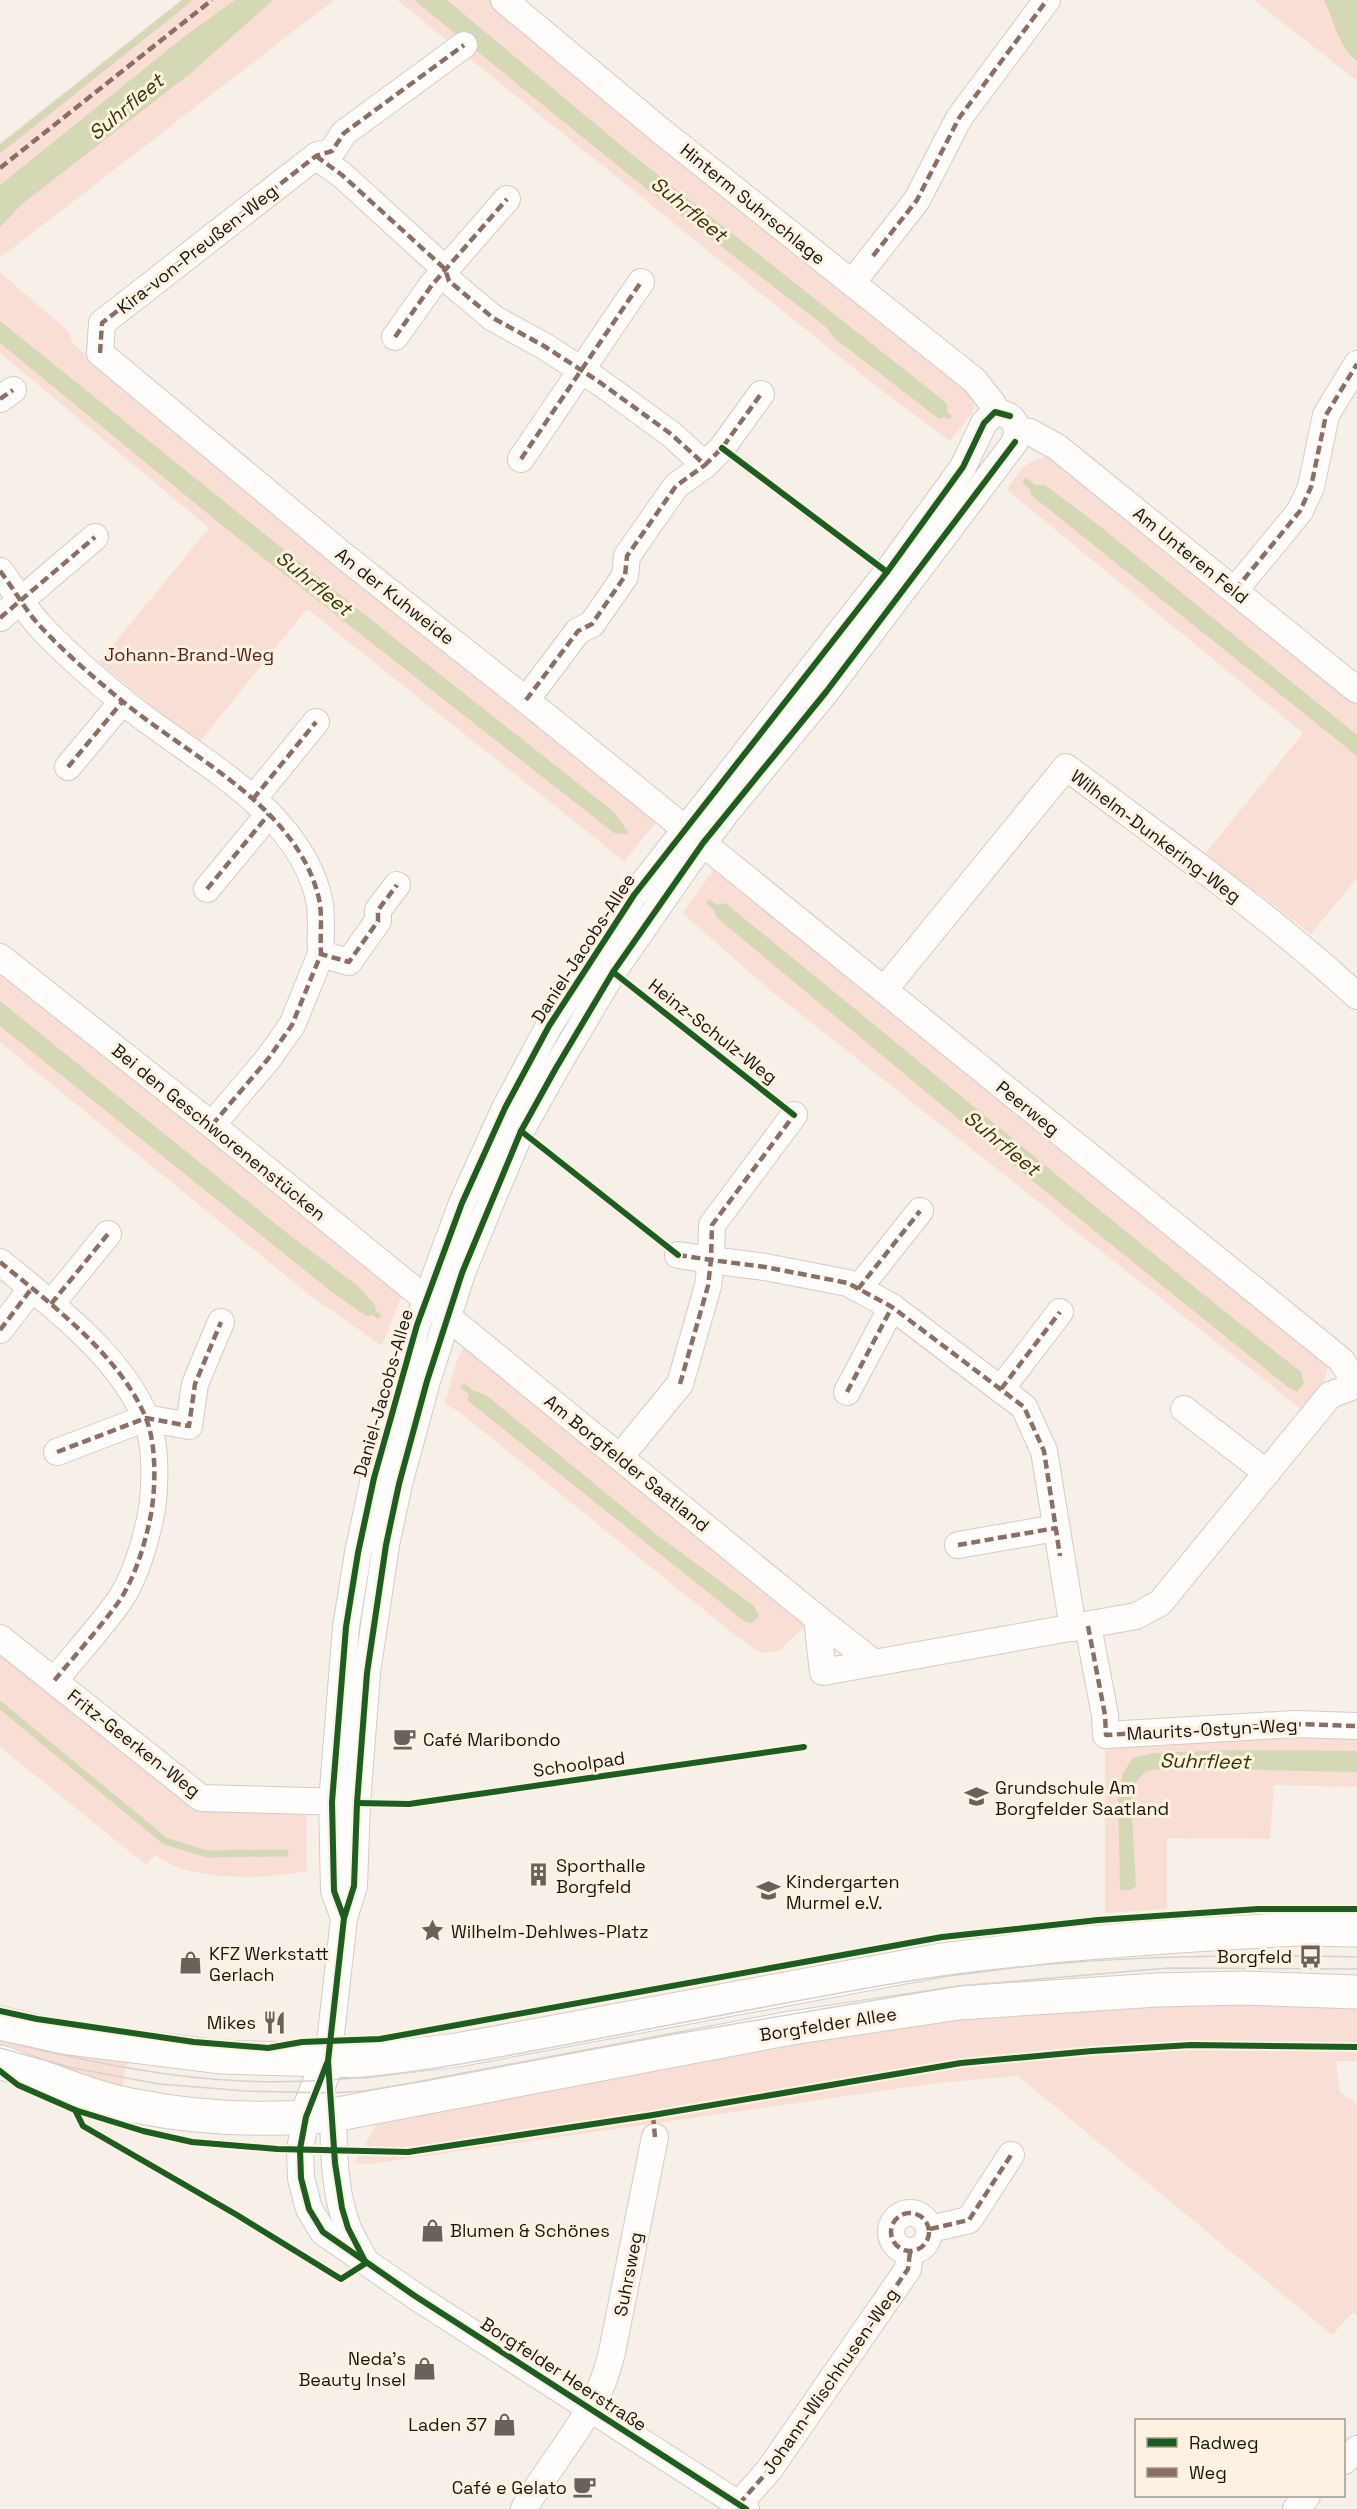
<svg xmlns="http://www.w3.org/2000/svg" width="1357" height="2509" font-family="'Space Grotesk',sans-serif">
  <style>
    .green { fill: #f9ded5 }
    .water { fill: #d5d8b4 }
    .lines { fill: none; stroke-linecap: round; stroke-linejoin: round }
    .stream { stroke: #d5d8b4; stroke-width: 7 }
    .minor-casing { stroke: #d1ccc5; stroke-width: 28 }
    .major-casing { stroke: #d1ccc5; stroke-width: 35 }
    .minor { stroke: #fefdfc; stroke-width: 26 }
    .major { stroke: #fefdfc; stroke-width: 33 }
    .tram { stroke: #d4d2cf; stroke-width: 1.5 }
    .quiet { stroke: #8d6e63; stroke-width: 4.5; stroke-dasharray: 9 4.5; stroke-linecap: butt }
    .cycleway-casing { stroke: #fdf1e2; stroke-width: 10 }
    .cycleway { stroke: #1b5e20; stroke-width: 6 }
    .labels { text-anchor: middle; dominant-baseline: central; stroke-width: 6; stroke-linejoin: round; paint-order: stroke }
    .street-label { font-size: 18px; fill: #1a1611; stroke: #fdf1e2 }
    .park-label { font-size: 18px; fill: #5f2015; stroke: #fdf1e2 }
    .poi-label { font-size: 18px; fill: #1a1611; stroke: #fdf1e2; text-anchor: start }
    .water-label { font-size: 20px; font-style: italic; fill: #353800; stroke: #fdf1e2 }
  </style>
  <rect width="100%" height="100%" fill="#f7f0e8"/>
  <g class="green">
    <polygon points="181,0 334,0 0,258 0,143"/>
    <polygon points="397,0 492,0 971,389 977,400 971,415 950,441 882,391"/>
    <polygon points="1254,0 1357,0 1357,81"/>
    <polygon points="0,272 69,332 73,344 659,819 624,861 307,609 198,744 99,662 209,528 0,353"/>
    <path d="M1051 455 1357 703V878L1311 934 1206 853 1303 733 1007 490C1022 467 1025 462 1051 455Z"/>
    <polygon points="715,868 1329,1363 1324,1383 1301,1409 770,990 682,913"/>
    <polygon points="0,967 403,1292 382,1346 307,1293 0,1042"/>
    <polygon points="463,1348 481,1357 807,1624 779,1651 761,1653 736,1636 463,1415 445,1403 457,1360"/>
    <path d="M0 1647 188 1801 307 1810V1871C263 1879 192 1883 155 1855L146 1865 0 1747Z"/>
    <polygon points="1202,1737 1357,1737 1357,1787 1274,1785 1270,1839 1167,1838 1167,1909 1105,1913 1105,1743"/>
    <polygon points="1204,2002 1357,2005 1357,2061 1336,2061 1340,2092 1357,2104 1357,2315 1353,2312 1332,2335 1018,2076 938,2083 369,2164 354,2163 380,2119 810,2039 987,2013"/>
    <polygon points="0,2034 128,2057 122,2088 0,2053"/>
  </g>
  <g class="water">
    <polygon points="235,0 273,0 191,73 22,204 0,227 0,185 185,36"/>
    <polygon points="414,0 447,0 629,152 939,397 947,404 947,412 952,416 949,420 944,417 939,419 833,337 827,328 634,179"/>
    <path d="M1324 0H1357V61C1339 48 1334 20 1324 0Z"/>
    <polygon points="0,321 384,630 614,812 628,832 627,834 614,833 224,527 0,343"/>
    <polygon points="1026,477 1035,485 1045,485 1097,524 1357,735 1357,756 1031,495 1030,489 1022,483"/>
    <path d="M709 899 717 905 725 903C918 1059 1107 1219 1301 1372L1304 1383 1297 1392 1289 1388 1034 1182 716 917 715 911 706 903Z"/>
    <polygon points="0,1001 292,1237 358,1286 375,1305 376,1311 381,1315 378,1319 373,1315 366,1316 332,1292 0,1026"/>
    <polygon points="464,1383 472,1390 486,1395 657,1535 754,1606 759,1616 752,1623 744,1621 467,1400 469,1394 460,1387"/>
    <polygon points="1232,1750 1357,1751 1357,1772 1168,1768 1146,1771 1136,1782 1131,1799 1136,1886 1131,1890 1120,1890 1118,1795 1123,1773 1133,1758 1153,1753"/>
  </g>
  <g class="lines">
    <g class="stream">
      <polyline points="0,149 188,0"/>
      <polyline points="0,1705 165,1841 207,1854 285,1853"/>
    </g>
    <defs>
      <g id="minor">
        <polyline points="504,0 661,131 974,380 993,404 995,412"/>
        <polyline points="464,45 344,133 332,151 316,156 102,323 100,353 344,556 526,700 1341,1360 1357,1385"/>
        <polyline points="316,156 342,175 445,269 449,281 493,318 544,346 598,381 671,434 705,465 722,448 761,394"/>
        <polyline points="852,283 917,200 959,118 1047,0"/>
        <polyline points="395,337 432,285 507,199"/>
        <polyline points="0,399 13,390"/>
        <polyline points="1018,431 1030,432 1057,447 1357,690"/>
        <polyline points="521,459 641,282"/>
        <path d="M0 571C14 589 25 610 40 626 65 653 93 677 121 700 189 757 302 808 320 904 322 920 320 938 321 954"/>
        <polyline points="1235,590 1300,511 1311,487 1326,415 1357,364"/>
        <polyline points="0,618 95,537"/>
        <polyline points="526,700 578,631 592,624 625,576 627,556 676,486 705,465"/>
        <polyline points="68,767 123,701"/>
        <polyline points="253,799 316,722"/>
        <polyline points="207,889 269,814"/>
        <polyline points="0,957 212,1125 817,1618 874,1663 1136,1616 1160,1603 1330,1395 1357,1385"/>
        <path d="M884 990 1066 767C1164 841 1266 912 1357 996"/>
        <polyline points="212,1125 268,1059 292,1025 321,954 349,962 378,921 378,910 397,885"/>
        <polyline points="678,1255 711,1260 712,1225 794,1115"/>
        <path d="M0 1262C51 1304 119 1355 145 1416 158 1445 156 1498 148 1528 142 1553 134 1578 120 1600 100 1628 76 1654 54 1681"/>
        <polyline points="858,1289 920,1211"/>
        <polyline points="51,1304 108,1234"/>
        <polyline points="0,1330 32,1288"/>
        <polyline points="1001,1389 1060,1312"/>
        <polyline points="847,1392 892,1307"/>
        <polyline points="1184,1409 1267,1473"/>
        <polyline points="57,1452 146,1418 189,1426 195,1384 221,1322"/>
        <polyline points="620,1457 680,1384 708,1286 711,1260 765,1267 848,1283 892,1307 1024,1407 1044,1451 1073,1628"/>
        <polyline points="958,1545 1056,1528"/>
        <polyline points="817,1618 823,1672 874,1663"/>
        <polyline points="1088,1626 1105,1715 1106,1735 1296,1724 1357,1726"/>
        <polyline points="0,1638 201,1798 348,1802"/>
        <path d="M328 2061 344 1918 354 1886 357 1803 367 1673 386 1545 399 1484 427 1381 462 1273 493 1197 521 1131 556 1068 613 972 687 865 726 813 826 692 1015 442C1020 425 1014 414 995 412L984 423 963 467 887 572 634 895 549 1026 505 1108 462 1203 417 1325 374 1478 358 1553 346 1627 332 1802 334 1891 344 1918"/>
        <path d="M333 2115C334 2152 334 2193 348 2228 352 2238 358 2247 363 2257"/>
        <polyline points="306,2117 300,2149 301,2178 309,2209 323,2232 415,2296 746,2509"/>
        <circle cx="910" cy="2232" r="19"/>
        <polyline points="930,2229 969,2220 1011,2155"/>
        <polyline points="1344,2461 1357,2449"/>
        <polyline points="739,2504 769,2470 908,2269 910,2252"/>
        <path d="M524 2509C544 2474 570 2443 590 2408 601 2391 607 2372 612 2352L655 2137"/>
        <polyline points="1296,2509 1307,2496"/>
      </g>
      <g id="major">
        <polyline points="0,2023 68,2038 220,2057 366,2061 457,2050 942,1960 1061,1945 1177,1936 1297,1929 1357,1930"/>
        <path d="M0 2062C45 2077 89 2098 136 2106 200 2119 268 2121 333 2115L791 2028 959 2003 1157 1990 1244 1988 1357 1992"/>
        <polyline points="306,2117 328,2061"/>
      </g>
    </defs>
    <use href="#minor" class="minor-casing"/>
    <use href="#major" class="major-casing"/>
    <use href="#minor" class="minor"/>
    <use href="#major" class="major"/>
    <g class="tram">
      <path d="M23 2046C96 2063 169 2078 243 2081 352 2086 453 2066 559 2046 667 2026 776 2004 885 1985 1041 1958 1199 1953 1357 1957"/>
      <polyline points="0,2048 73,2068 159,2084 246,2091 331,2093 364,2091 425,2081 669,2035 958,1986 1169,1968 1357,1969"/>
    </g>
    <g class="quiet">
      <polyline points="316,156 342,175 445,269 449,281 493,318 544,346 598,381 671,434 705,465 722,448 761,394"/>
      <polyline points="0,168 212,0"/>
      <polyline points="873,256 917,200 959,118 1047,0"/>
      <polyline points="395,337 432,285 507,199"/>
      <polyline points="100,353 102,323 316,156 332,151 344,133 464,45"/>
      <polyline points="0,399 13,390"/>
      <polyline points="521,459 641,282"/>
      <path d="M0 571C14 589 25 610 40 626 65 653 93 677 121 700 189 757 302 808 320 904 322 920 320 938 321 954"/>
      <polyline points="1235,590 1300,511 1311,487 1326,415 1357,364"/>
      <polyline points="0,618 95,537"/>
      <polyline points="526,700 578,631 592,624 625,576 627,556 676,486 705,465"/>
      <polyline points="68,767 123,701"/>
      <polyline points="253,799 316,722"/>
      <polyline points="207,889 269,814"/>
      <polyline points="212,1125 268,1059 292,1025 321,954 349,962 378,921 378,910 397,885"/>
      <polyline points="678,1255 711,1260 712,1225 794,1115"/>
      <path d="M0 1262C51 1304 119 1355 145 1416 158 1445 156 1498 148 1528 142 1553 134 1578 120 1600 100 1628 76 1654 54 1681"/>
      <polyline points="858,1289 920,1211"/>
      <polyline points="51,1304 108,1234"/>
      <polyline points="0,1330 32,1288"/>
      <polyline points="680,1384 708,1286 711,1260 765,1267 848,1283 892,1307 1024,1407 1044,1451 1060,1556"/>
      <polyline points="1001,1389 1060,1312"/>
      <polyline points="847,1392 892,1307"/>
      <polyline points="57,1452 146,1418 189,1426 195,1384 221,1322"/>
      <polyline points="958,1545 1056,1528"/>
      <polyline points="1088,1626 1105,1715 1106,1735 1296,1724 1357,1726"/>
      <polyline points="653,2115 655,2137"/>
      <circle cx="910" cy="2232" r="19"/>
      <polyline points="930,2229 969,2220 1011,2155"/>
      <polyline points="739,2504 769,2470 908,2269 910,2252"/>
    </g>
    <defs>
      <g id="cycleway">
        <polyline points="722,448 887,572"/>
        <polyline points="613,972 794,1115"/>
        <polyline points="521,1131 678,1255"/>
        <polyline points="357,1803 409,1804 804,1747"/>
        <polyline points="344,1918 334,1891 332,1802 346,1627 358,1553 374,1478 417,1325 462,1203 505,1108 549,1026 634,895 887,572 963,467 984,423 995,412 1010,416"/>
        <polyline points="0,2011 37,2019 194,2042 268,2048 302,2042 380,2039 942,1937 1098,1920 1258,1909 1357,1909"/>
        <polyline points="327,2063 306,2117 300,2149 301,2178 309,2209 323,2232 415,2296 746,2509"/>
        <polyline points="0,2071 18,2085 75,2110 143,2131 192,2142 277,2149 408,2152 653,2115 961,2063 1092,2051 1191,2045 1357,2047"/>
        <polyline points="75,2110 83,2126 237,2215 341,2279 366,2263"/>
        <polyline points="366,2263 348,2228 342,2208 335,2163 328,2061 344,1918 354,1886 357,1803 367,1673 386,1545 399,1484 427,1381 462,1273 521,1131 556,1068 613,972 703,843 826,692 1015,442"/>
      </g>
    </defs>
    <use href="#cycleway" class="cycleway-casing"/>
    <use href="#cycleway" class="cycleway"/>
  </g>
  <defs>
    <symbol id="cafe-bare" viewBox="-9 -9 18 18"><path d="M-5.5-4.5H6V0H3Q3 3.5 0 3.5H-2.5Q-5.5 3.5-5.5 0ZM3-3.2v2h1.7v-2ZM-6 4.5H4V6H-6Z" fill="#67625c" stroke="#fdf1e2" stroke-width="2.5" paint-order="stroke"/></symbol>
    <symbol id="school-bare" viewBox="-9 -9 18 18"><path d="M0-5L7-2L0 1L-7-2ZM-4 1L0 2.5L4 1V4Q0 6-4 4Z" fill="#67625c" stroke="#fdf1e2" stroke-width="2.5" paint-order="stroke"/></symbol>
    <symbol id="building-bare" viewBox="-9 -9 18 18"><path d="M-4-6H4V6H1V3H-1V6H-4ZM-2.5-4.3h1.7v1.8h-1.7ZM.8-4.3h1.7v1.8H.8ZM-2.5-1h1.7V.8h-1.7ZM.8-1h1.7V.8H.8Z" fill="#67625c" stroke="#fdf1e2" stroke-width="2.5" paint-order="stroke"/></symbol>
    <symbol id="sight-bare" viewBox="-9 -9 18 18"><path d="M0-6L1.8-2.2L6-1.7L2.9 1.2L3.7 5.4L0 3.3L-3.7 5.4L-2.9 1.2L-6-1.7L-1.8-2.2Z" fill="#67625c" stroke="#fdf1e2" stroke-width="2.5" paint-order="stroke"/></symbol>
    <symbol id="bus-bare" viewBox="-9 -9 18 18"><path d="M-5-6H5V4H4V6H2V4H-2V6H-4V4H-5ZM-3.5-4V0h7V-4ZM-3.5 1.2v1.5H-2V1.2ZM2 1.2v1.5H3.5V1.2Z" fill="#67625c" stroke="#fdf1e2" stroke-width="2.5" paint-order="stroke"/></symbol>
    <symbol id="shop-bare" viewBox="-9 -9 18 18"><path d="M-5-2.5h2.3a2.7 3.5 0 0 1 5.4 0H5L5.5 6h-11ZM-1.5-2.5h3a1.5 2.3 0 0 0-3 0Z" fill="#67625c" stroke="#fdf1e2" stroke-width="2.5" paint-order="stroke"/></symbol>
    <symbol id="restaurant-bare" viewBox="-9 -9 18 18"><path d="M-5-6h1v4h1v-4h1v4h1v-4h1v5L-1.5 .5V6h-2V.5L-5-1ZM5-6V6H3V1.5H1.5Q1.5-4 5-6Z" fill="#67625c" stroke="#fdf1e2" stroke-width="2.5" paint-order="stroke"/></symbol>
  </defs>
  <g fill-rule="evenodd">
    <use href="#cafe-bare" x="388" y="1722" width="33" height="33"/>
    <use href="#school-bare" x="960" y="1780" width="33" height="33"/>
    <use href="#building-bare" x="522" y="1858" width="33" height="33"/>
    <use href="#school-bare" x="752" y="1874" width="33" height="33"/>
    <use href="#sight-bare" x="416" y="1914" width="33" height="33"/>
    <use href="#bus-bare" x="1294" y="1940" width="33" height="33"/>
    <use href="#shop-bare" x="174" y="1946" width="33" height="33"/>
    <use href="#restaurant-bare" x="258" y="2006" width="33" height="33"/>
    <use href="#shop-bare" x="416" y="2214" width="33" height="33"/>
    <use href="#shop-bare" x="408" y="2352" width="33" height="33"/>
    <use href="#shop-bare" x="488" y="2408" width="33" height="33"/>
    <use href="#cafe-bare" x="568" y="2470" width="33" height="33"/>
  </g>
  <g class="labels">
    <g class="street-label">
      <text transform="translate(753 204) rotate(39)">Hinterm Suhrschlage</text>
      <text transform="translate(197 249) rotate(-38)">Kira-von-Preußen-Weg</text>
      <text transform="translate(1191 555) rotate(39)">Am Unteren Feld</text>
      <text transform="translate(395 596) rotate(38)">An der Kuhweide</text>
      <text transform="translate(1156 836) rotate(37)">Wilhelm-Dunkering-Weg</text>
      <text transform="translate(583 948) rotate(-57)">Daniel-Jacobs-Allee</text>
      <text transform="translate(713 1031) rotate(38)">Heinz-Schulz-Weg</text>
      <text transform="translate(1028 1108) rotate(39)">Peerweg</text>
      <text transform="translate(219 1132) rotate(39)">Bei den Geschworenenstücken</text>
      <text transform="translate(383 1393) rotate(-74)">Daniel-Jacobs-Allee</text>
      <text transform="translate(627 1463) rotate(39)">Am Borgfelder Saatland</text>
      <text transform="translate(1212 1729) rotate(-3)">Maurits-Ostyn-Weg</text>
      <text transform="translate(134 1743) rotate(38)">Fritz-Geerken-Weg</text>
      <text transform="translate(579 1764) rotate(-8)">Schoolpad</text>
      <text transform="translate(828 2024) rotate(-9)">Borgfelder Allee</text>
      <text transform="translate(628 2274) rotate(-79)">Suhrsweg</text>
      <text transform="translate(564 2374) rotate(33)">Borgfelder Heerstraße</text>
      <text transform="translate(830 2381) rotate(-55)">Johann-Wischhusen-Weg</text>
    </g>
    <g class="park-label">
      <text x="189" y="654">Johann-Brand-Weg</text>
    </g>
    <g class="poi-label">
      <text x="423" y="1739">Café Maribondo</text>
      <text x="995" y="1787">Grundschule Am<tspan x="995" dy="21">Borgfelder Saatland</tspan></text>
      <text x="556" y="1865">Sporthalle<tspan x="556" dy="21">Borgfeld</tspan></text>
      <text x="786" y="1881">Kindergarten<tspan x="786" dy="21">Murmel e.V.</tspan></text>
      <text x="451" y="1931">Wilhelm-Dehlwes-Platz</text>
      <text x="209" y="1953">KFZ Werkstatt<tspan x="209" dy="21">Gerlach</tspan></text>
      <text x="1292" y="1956" text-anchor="end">Borgfeld</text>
      <text x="256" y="2022" text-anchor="end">Mikes</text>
      <text x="450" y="2230">Blumen &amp; Schönes</text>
      <text x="406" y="2358" text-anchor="end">Neda's<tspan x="406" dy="21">Beauty Insel</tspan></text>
      <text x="487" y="2424" text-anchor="end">Laden 37</text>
      <text x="567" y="2487" text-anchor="end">Café e Gelato</text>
    </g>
    <g class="water-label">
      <text transform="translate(126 107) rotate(-40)">Suhrfleet</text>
      <text transform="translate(689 209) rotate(39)">Suhrfleet</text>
      <text transform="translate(314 583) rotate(39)">Suhrfleet</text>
      <text transform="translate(1002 1143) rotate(39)">Suhrfleet</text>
      <text transform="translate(1205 1761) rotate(1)">Suhrfleet</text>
    </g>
  </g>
  <rect x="1135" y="2419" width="210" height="78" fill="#fdf1e2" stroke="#a2998e" stroke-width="1.5"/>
  <rect x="1147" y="2438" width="30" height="9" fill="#1b5e20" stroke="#a2998e" stroke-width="1.5"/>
  <text x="1189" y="2449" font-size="18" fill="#1a1611">Radweg</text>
  <rect x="1147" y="2468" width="30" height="9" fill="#8d6e63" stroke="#a2998e" stroke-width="1.5"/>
  <text x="1189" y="2479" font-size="18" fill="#1a1611">Weg</text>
</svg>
